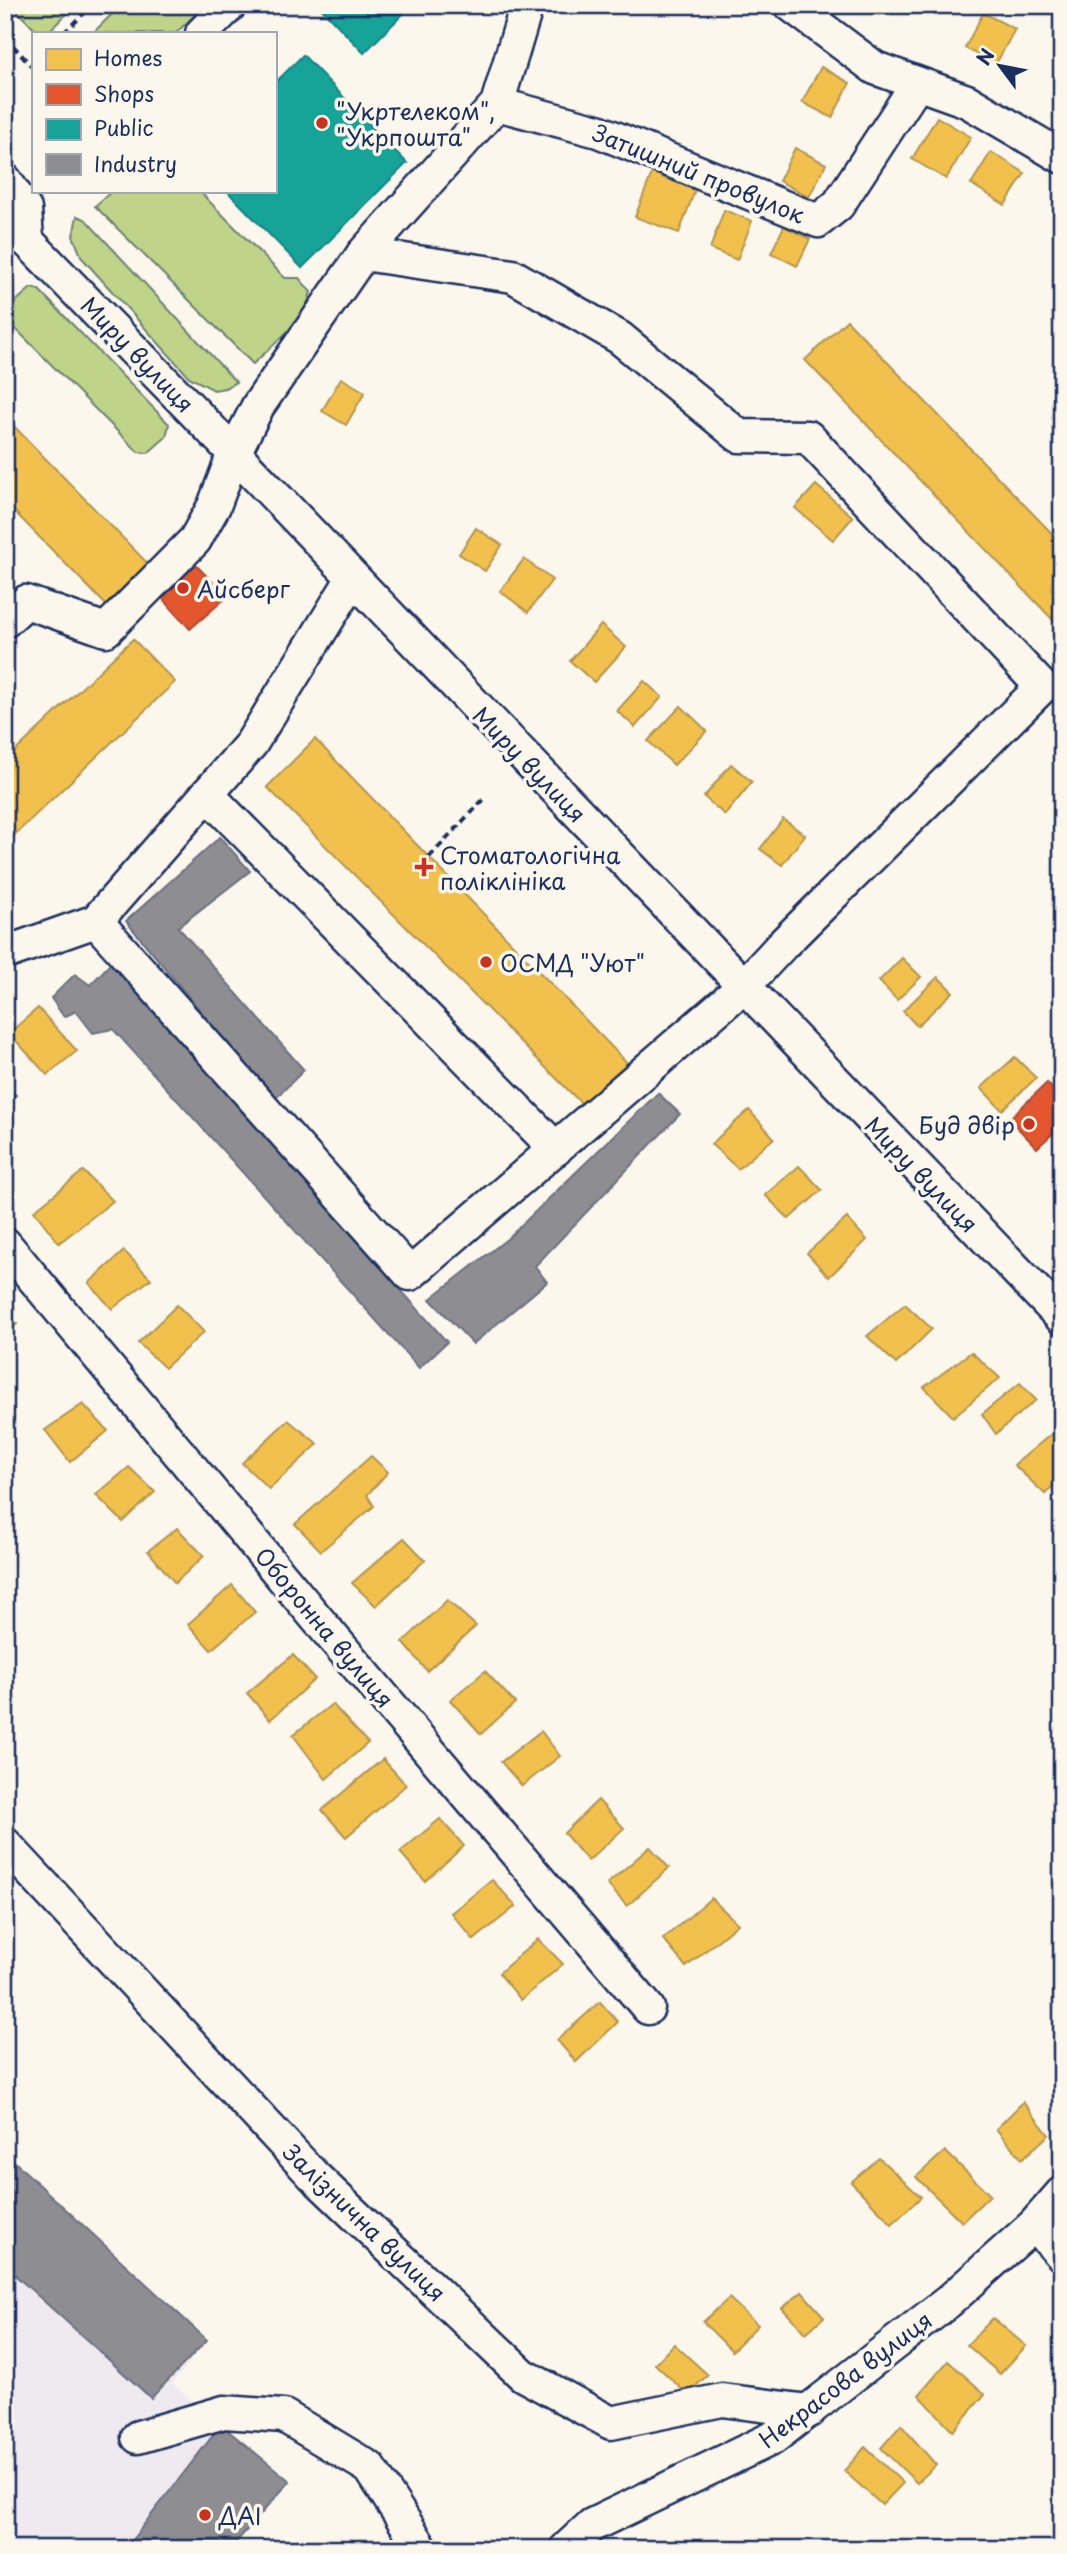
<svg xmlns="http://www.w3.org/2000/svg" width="1067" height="2554" font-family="'Playpen Sans',sans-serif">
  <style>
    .built { fill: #efe9f0 }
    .green { fill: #bfd389; stroke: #6d8174; stroke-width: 2 }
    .homes { fill: #f2c14e; stroke: #b29553; stroke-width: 2 }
    .shops { fill: #e4572e; stroke: #a84b3c; stroke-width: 2 }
    .public { fill: #17a398; stroke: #188087; stroke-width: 2 }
    .industry { fill: #8d8d92; stroke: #6b7182; stroke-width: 2 }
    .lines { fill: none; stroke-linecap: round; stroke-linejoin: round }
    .minor-casing { stroke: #1b2f5e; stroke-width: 37 }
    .path { stroke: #1b2f5e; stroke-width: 4.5; stroke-dasharray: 7 5; stroke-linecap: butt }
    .minor { stroke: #fbf7ec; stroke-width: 32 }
    .poi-dot { fill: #c8321e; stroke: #fbf7ec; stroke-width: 2.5 }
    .labels { text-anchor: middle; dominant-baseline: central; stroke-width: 7; stroke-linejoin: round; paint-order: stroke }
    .poi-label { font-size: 23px; fill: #1b2f5e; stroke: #fbf7ec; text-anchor: start }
    .street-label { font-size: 23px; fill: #1b2f5e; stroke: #fbf7ec }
  </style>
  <rect width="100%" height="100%" fill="#fbf7ec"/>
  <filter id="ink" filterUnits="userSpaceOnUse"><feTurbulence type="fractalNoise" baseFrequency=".0143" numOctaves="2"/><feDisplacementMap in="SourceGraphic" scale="14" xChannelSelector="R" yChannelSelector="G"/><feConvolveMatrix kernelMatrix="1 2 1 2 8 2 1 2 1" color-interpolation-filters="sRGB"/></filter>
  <g filter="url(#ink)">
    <polygon class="built" points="5,2153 207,2340 172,2384 290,2481 230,2549 5,2549"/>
    <g class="green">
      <polygon points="23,5 76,5 47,33 38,33 17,11"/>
      <polygon points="121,5 205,5 176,33 93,33"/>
      <path d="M112 191H199L285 278H299L311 292C304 322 274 344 253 364L95 206Z"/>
      <polygon points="77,216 85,219 236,382 225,388 214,390 189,377 82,258 73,236"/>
      <polygon points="31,288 39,290 169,424 166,437 148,453 138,452 5,318 7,309"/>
    </g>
    <g class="homes">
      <polygon points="983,13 1015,29 996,64 965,48"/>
      <polygon points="821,67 850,83 832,118 802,102"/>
      <polygon points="1062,92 1062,111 1054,107"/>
      <polygon points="937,117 971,137 946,179 912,159"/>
      <polygon points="795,148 826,164 809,197 779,181"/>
      <polygon points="991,152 1025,173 1005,205 971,184"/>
      <polygon points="652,173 695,190 679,233 635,217"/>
      <polygon points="724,210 752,221 737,260 710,249"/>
      <polygon points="784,226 810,239 797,266 771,253"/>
      <polygon points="847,320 1062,544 1062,616 1055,622 805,360"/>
      <polygon points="341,378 365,392 346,425 322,411"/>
      <polygon points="5,417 153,569 111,610 5,502"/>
      <polygon points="816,485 853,517 833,540 795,508"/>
      <polygon points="476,528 502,545 485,571 459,554"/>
      <polygon points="524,559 552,580 528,612 500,591"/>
      <polygon points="601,625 626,647 594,682 570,661"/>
      <polygon points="133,639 175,682 5,844 5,761"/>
      <polygon points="644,681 662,697 635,727 617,711"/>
      <polygon points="681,706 707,731 674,765 648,741"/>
      <polygon points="315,739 631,1067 586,1108 267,787"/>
      <polygon points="731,764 752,782 725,815 704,797"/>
      <polygon points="783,819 805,835 782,865 760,849"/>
      <polygon points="902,958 921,977 897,1000 879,981"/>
      <polygon points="938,977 953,992 917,1026 903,1011"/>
      <polygon points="38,1008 77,1051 47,1075 9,1033"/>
      <polygon points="1015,1057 1036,1078 1002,1110 981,1088"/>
      <polygon points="749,1110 774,1138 738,1169 711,1144"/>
      <polygon points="799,1166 822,1190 789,1219 765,1195"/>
      <polygon points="83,1171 113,1201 59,1243 34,1211"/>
      <polygon points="847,1218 867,1240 829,1277 807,1253"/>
      <polygon points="124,1251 151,1279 112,1309 89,1283"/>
      <polygon points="905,1304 932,1329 896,1364 867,1336"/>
      <polygon points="177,1305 204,1332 165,1368 138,1343"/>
      <polygon points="5,1310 17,1324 5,1334"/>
      <polygon points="971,1352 1000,1378 953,1417 924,1387"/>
      <polygon points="1020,1383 1036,1400 996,1434 982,1414"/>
      <polygon points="83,1404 108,1431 70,1462 45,1430"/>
      <polygon points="288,1420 318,1444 269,1489 242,1463"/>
      <polygon points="1056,1430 1062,1435 1062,1477 1045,1494 1014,1465"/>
      <polygon points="371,1456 388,1472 367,1495 374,1506 321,1551 295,1524"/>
      <polygon points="129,1467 155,1492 123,1522 96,1495"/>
      <polygon points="177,1528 204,1556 175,1583 148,1551"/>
      <polygon points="404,1538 425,1560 376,1606 352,1583"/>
      <polygon points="232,1585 255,1612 211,1650 188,1624"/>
      <polygon points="447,1600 476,1626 427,1671 403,1642"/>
      <polygon points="293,1655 315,1679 270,1720 247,1693"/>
      <polygon points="485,1671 515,1703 481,1734 450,1700"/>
      <polygon points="332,1704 368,1743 326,1779 293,1735"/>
      <polygon points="541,1731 560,1756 522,1786 501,1762"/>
      <polygon points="383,1759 406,1785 346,1837 322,1810"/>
      <polygon points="598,1800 624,1828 588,1861 564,1833"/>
      <polygon points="440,1819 464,1846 425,1881 400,1852"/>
      <polygon points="650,1847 669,1868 627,1906 607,1884"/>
      <polygon points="492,1880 516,1906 474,1940 451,1913"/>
      <polygon points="711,1898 738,1924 686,1967 663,1939"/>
      <polygon points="538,1939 563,1964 521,2000 499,1973"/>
      <polygon points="600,2002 618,2022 576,2062 557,2040"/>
      <polygon points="1023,2102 1049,2135 1022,2159 996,2129"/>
      <polygon points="945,2151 990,2195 962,2222 916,2177"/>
      <polygon points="879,2158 921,2197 892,2224 851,2182"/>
      <polygon points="802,2292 824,2317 806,2333 782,2308"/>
      <polygon points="729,2298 758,2325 732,2351 703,2322"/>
      <polygon points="993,2318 1026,2346 1000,2374 967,2345"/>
      <polygon points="674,2344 708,2375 687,2394 655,2364"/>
      <polygon points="948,2361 985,2394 953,2431 919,2395"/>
      <polygon points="901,2425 936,2465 917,2483 881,2448"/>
      <polygon points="865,2447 903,2483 882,2505 844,2471"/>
    </g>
    <g class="shops">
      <polygon points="195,564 227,597 190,629 159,594"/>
      <polygon points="1047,1083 1062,1099 1062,1125 1037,1148 1009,1119"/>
    </g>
    <g class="public">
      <polygon points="321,5 412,5 364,53 320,7"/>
      <polygon points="303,55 407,163 302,268 227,191 275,191 275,83"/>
    </g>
    <g class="industry">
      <polygon points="220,837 250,871 178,927 304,1070 274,1100 126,921"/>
      <polygon points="111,963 447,1342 419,1368 113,1029 93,1033 76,1011 64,1017 51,998 75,974 90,985"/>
      <polygon points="5,1043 13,1053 5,1059"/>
      <polygon points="5,1086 16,1095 5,1104"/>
      <polygon points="658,1093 680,1114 535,1266 547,1282 473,1344 430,1299 507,1239"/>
      <polygon points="5,2153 207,2340 151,2398 5,2266"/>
      <polygon points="221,2425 290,2481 230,2549 125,2549"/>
    </g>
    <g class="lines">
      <defs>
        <g id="minor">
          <polyline points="791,5 875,68 967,101 1062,157"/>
          <polyline points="202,33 230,5"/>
          <polyline points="497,104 598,131 818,221 838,205 917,84"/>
          <polyline points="5,180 25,209 27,241"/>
          <polyline points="5,218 234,453 1062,1318"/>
          <polyline points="5,621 26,602 106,630 195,540 214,506 234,453 258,406 363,254 497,104 527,5"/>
          <polyline points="207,794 556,1149"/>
          <polyline points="96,921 410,1274 743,987 784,943 1042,687 808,437 739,436 620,338 513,276 363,254"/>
          <polyline points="5,953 96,921 251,744 353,578"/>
          <polyline points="5,1244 318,1620 648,2008"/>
          <polyline points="5,1844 313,2175 523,2375 611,2423 722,2400 809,2411"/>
          <polyline points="1034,2225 1062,2255"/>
          <polyline points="138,2437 224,2412 284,2416 370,2468 422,2549"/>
          <polyline points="566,2549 592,2525 773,2438 949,2301 1034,2225 1062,2193"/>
        </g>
      </defs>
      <use href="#minor" class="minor-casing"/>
      <g class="path">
        <polyline points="64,33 92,5"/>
        <polyline points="5,37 33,68"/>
        <polyline points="429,857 486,797"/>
      </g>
      <use href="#minor" class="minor"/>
    </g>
  </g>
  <g class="poi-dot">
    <circle cx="322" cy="123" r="7"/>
    <circle cx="183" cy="588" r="7"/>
    <path d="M420.5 856.5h7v7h7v7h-7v7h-7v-7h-7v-7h7z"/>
    <circle cx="486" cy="962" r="7"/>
    <circle cx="1029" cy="1124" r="7"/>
    <circle cx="205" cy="2515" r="7"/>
  </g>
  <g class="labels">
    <g class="poi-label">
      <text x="336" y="110">"Укртелеком",<tspan x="336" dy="26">"Укрпошта"</tspan></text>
      <text x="197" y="588">Айсберг</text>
      <text x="440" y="854">Стоматологічна<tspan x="440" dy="26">поліклініка</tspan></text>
      <text x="500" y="962">ОСМД "Уют"</text>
      <text x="1015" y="1124" text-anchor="end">Буд двір</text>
      <text x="219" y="2515">ДАІ</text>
    </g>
    <g class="street-label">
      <text transform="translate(699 173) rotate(22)">Затишний провулок</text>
      <text transform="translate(138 354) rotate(46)">Миру вулиця</text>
      <text transform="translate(530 764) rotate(46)">Миру вулиця</text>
      <text transform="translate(922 1174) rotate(46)">Миру вулиця</text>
      <text transform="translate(325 1627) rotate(50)">Оборонна вулиця</text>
      <text transform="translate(365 2222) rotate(44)">Залізнична вулиця</text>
      <text transform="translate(845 2379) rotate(-37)">Некрасова вулиця</text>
    </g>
  </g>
  <rect width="1067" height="2554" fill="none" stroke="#fbf7ec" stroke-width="28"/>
  <rect x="14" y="14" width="1039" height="2526" fill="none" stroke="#1b2f5e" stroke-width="2.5" filter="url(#ink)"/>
  <rect x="32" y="32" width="245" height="161" fill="#fbf7ec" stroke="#a1a7b3" stroke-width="2"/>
  <rect x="46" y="49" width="35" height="21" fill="#f2c14e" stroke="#a1a7b3" stroke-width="2"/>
  <text x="94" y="66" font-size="21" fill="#1b2f5e">Homes</text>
  <rect x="46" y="84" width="35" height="21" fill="#e4572e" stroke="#a1a7b3" stroke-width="2"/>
  <text x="94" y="102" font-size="21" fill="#1b2f5e">Shops</text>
  <rect x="46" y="119" width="35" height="21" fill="#17a398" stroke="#a1a7b3" stroke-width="2"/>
  <text x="94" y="136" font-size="21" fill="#1b2f5e">Public</text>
  <rect x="46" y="154" width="35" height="21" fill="#8d8d92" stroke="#a1a7b3" stroke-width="2"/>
  <text x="94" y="172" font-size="21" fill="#1b2f5e">Industry</text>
  <g transform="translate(1000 66) rotate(302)" stroke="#fbf7ec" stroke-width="5" paint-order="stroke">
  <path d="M0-5L12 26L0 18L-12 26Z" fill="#1b2f5e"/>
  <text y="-10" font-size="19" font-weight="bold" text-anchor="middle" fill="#1b2f5e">N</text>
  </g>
</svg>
